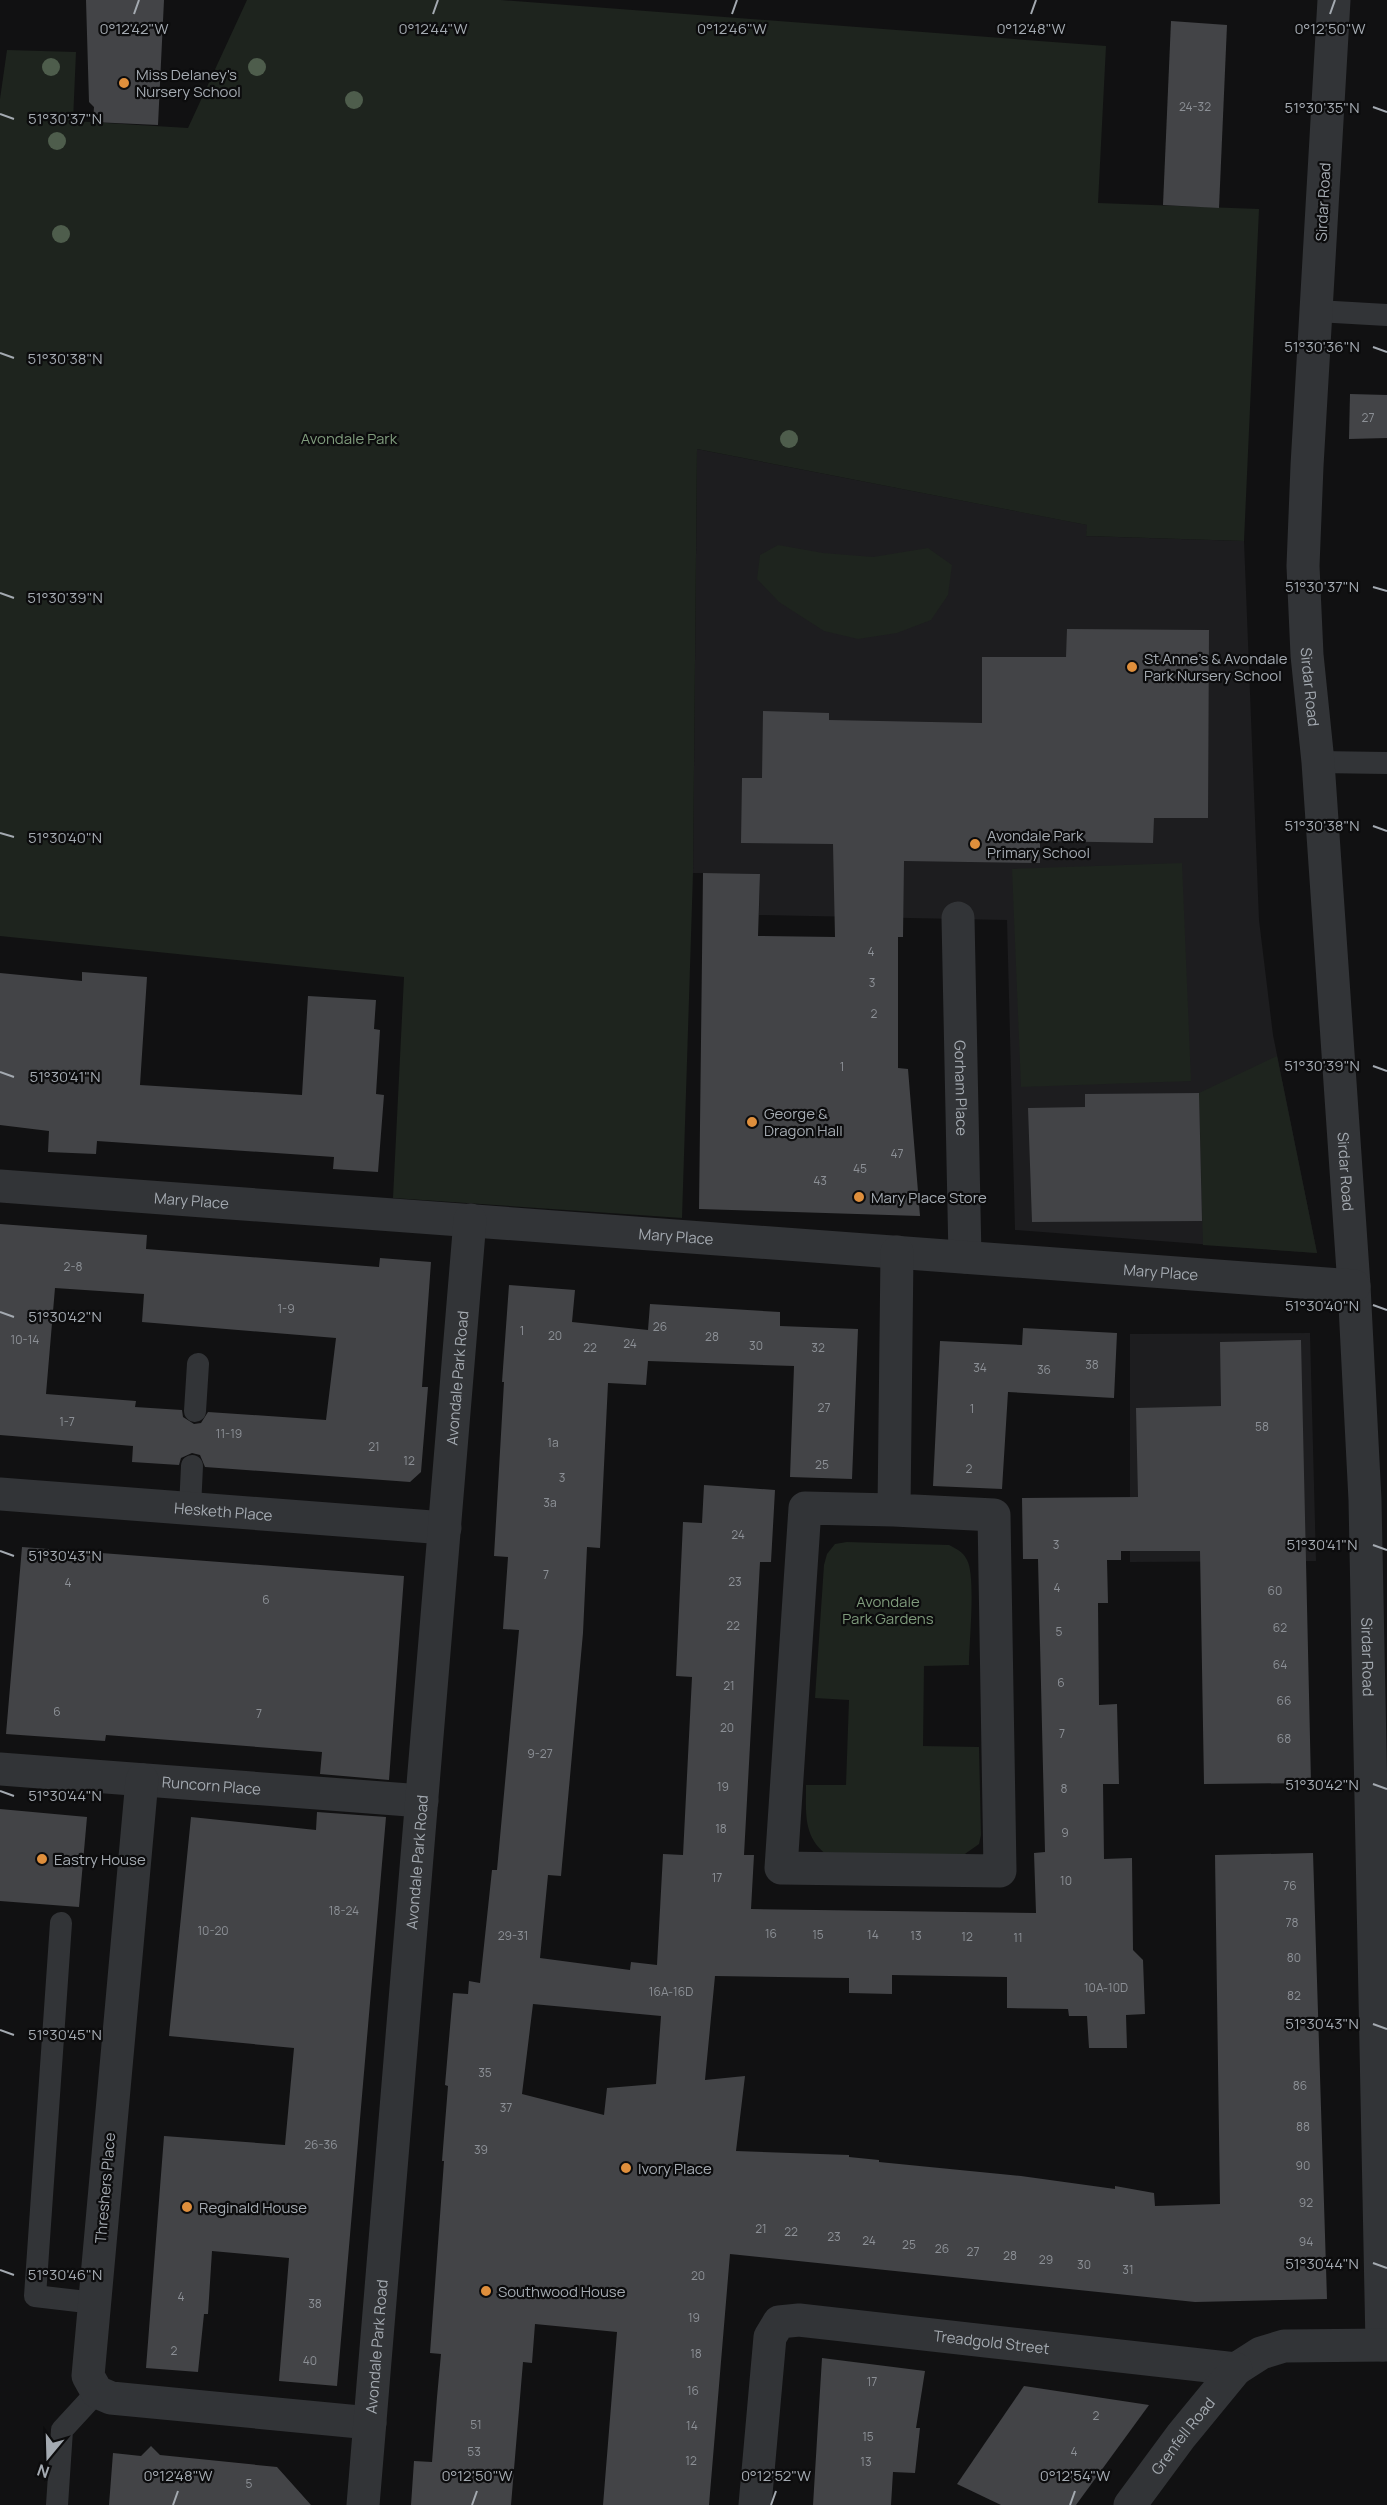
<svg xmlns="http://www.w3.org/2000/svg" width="1387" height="2505" font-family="Manrope,sans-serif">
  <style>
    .built { fill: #1d1d1f }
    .green { fill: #1e241e }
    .building { fill: #434447; fill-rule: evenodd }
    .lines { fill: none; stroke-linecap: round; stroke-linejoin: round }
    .service { stroke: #323437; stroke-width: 22 }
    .minor { stroke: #323437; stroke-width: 33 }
    .tree { fill: #4e5d4c }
    .ticks { fill: none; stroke: #a4aab1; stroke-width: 2 }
    .poi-dot { fill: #df8f3c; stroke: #0c0c0d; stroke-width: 2 }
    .labels { text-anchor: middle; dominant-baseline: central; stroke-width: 4.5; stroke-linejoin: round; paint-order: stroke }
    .number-label { font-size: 12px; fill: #8c9096 }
    .poi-label { font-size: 15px; fill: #a4aab1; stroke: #0c0c0d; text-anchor: start }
    .street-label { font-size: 15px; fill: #a4aab1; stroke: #0c0c0d }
    .park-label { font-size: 15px; fill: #7f9b7c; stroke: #0c0c0d }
    .ticks-label { font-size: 15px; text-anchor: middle; fill: #a4aab1; stroke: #0c0c0d; stroke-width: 4.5; stroke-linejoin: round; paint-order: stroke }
  </style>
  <rect width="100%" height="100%" fill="#111112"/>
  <g class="built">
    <polygon points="697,449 1088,525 1086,536 1244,541 1259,920 1273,1035 1317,1253 1015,1230 1007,920 759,915 760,874 693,873"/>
    <polygon points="1310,1333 1316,1561 1130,1562 1130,1334"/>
  </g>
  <g class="green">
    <polygon points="247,0 501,0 1106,46 1098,203 1259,209 1244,541 1086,536 1087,525 697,449 693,873 682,1218 393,1198 404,977 0,936 0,99 7,50 76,52 73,121 188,128"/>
    <polygon points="778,545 823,553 873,557 928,548 952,565 948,595 931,620 897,633 858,639 824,631 779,602 757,579 760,555"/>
    <polygon points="1182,863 1191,1081 1021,1087 1012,869"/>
    <polygon points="1277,1056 1317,1253 1203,1245 1199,1093"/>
    <path d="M847 1542 949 1545C957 1549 963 1552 967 1560 976 1576 969 1644 969 1665L924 1666 923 1746 979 1747 981 1835 979 1844 962 1856 827 1855C803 1837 806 1813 806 1785H846L849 1700 815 1698 824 1565 827 1554 835 1544Z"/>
  </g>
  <g class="building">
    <polygon points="86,0 164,0 158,125 93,122 94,107 89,102"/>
    <polygon points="1171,21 1227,25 1219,208 1163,205"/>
    <polygon points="1350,394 1387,395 1387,438 1349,439"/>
    <polygon points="1067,629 1209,630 1208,818 1154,818 1153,843 1040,841 1040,863 904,861 903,937 898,937 898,1068 908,1069 920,1216 699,1209 703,873 760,874 758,936 835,937 833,844 741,843 742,778 762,778 763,711 829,713 829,720 982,723 982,657 1066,657"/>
    <polygon points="82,972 147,977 140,1085 302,1095 308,996 376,1000 374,1029 380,1030 376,1094 384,1095 378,1172 333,1169 334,1157 97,1141 96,1154 48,1152 49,1131 0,1125 0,973 82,981"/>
    <polygon points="1199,1093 1202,1221 1032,1222 1028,1108 1085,1107 1085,1094"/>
    <path d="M0 1224 147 1235 146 1249 379 1267 380 1258 431 1262 422 1387H428L421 1472 410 1482 205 1467 200 1455 192 1453 181 1458 179 1465 132 1462 133 1446 0 1435ZM55 1288 144 1294 142 1322 336 1338 326 1420 208 1412 201 1423 194 1424 183 1417 182 1410 135 1407 136 1401 46 1394Z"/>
    <path d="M509 1285 575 1290 572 1322 648 1330 650 1304 780 1312V1326L858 1329 852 1479 790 1477 794 1366 648 1361 646 1385 608 1383 600 1548 587 1547 583 1633 561 1876 548 1875 540 1958 630 1970 631 1962 657 1965 663 1854 683 1855 692 1677 676 1676 683 1522 702 1523 704 1485 775 1490 771 1562H760L744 1855H754L751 1909 1036 1913 1034 1853 1045 1852 1038 1559H1023L1022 1498 1138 1497 1136 1408 1221 1406 1220 1342 1301 1340 1311 1783 1204 1784 1200 1551H1121V1560H1107L1108 1603H1098L1099 1705 1117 1704 1119 1784H1103L1104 1859 1132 1858 1133 1950 1143 1960 1145 2014 1126 2015 1127 2048H1089L1087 2016H1069L1068 2009 1007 2008V1977L892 1975V1994L849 1993V1978L715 1976 705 2080 745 2076 736 2151 849 2155V2157L879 2160V2162L1021 2176 1115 2189V2186L1154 2193 1155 2206 1220 2204 1215 1855 1313 1853 1327 2299 1195 2302 730 2254 709 2505H603L617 2332 535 2324 532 2363 523 2362 511 2505H411L414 2461 432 2462 437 2397 441 2354 430 2353 444 2161H442L448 2086 445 2085 453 1993 468 1994 469 1981 480 1983 492 1870H497L519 1630 503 1629 508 1557 494 1556 504 1382H502ZM533 2004 661 2016 656 2084 607 2088 604 2115 522 2094Z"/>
    <polygon points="1023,1328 1117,1333 1114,1398 1008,1392 1002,1489 933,1486 940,1341 1022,1345"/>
    <polygon points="22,1547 404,1576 389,1780 320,1774 322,1752 106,1735 105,1741 6,1734"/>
    <polygon points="0,1809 87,1817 79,1907 0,1901"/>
    <polygon points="317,1812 386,1817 337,2386 279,2381 289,2258 212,2251 208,2314 204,2314 198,2372 146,2368 164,2136 285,2145 294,2048 169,2036 191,1817 316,1830"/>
    <polygon points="822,2358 925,2371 916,2428 920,2428 915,2473 893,2472 891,2505 813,2505"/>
    <polygon points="1024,2386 1149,2405 1076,2505 1001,2505 957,2484"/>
    <polygon points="151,2446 160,2455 277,2467 311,2505 109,2505 113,2453 141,2456"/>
  </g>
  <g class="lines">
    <g class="service">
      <polyline points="1317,311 1387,315"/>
      <polyline points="1318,762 1387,763"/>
      <polyline points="195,1411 198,1364"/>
      <polyline points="190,1508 192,1466"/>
      <polyline points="61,1923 35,2296 95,2303"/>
      <polyline points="57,2505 62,2430 97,2392"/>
    </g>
    <g class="minor">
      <path id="s1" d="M1334 0 1307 466 1303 566 1307 655 1318 762 1354 1286 1365 1500 1382 2345"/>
      <path id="s2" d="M958 918 965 1257"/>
      <path id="s3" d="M0 1186 1354 1286"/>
      <path id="s4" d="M0 1494 445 1528"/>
      <polyline points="894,1510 805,1508 781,1868 1000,1871 994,1515 894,1510 897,1252"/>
      <path id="s5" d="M0 1769 422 1801"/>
      <polyline points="142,1780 88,2376 97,2392 111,2398 370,2423"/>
      <path id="s6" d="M363 2505 470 1220"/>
      <path id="s7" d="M755 2505 770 2337 779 2322 799 2320 1236 2369 1261 2353 1284 2346 1387 2345"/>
      <path id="s8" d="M1130 2505 1181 2436 1236 2369"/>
    </g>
  </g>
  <g class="tree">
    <circle cx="51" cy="67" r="9"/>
    <circle cx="257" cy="67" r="9"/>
    <circle cx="354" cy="100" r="9"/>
    <circle cx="57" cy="141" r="9"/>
    <circle cx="61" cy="234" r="9"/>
    <circle cx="789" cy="439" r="9"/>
  </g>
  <path class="ticks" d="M134 14 139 0M433 14 438 0M732 14 737 0M1031 14 1036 0M1330 14 1335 0M1373 107 1387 112M0 114 14 119M1373 347 1387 352M0 353 14 358M1373 587 1387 591M0 593 14 598M1373 826 1387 831M0 833 14 837M1373 1066 1387 1071M0 1072 14 1077M1373 1305 1387 1310M0 1312 14 1317M1373 1545 1387 1550M0 1551 14 1556M1373 1784 1387 1789M0 1791 14 1796M1373 2024 1387 2029M0 2030 14 2035M1373 2263 1387 2268M0 2270 14 2275M173 2505 178 2491M472 2505 477 2491M771 2505 776 2491M1070 2505 1075 2491"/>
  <g class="poi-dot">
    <circle cx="124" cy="83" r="6"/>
    <circle cx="1132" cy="667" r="6"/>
    <circle cx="975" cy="844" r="6"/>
    <circle cx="752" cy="1122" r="6"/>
    <circle cx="859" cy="1197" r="6"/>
    <circle cx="42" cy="1859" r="6"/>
    <circle cx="626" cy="2168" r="6"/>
    <circle cx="187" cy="2207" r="6"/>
    <circle cx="486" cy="2291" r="6"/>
  </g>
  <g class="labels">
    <g class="number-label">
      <text x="1195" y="106">24-32</text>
      <text x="1368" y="417">27</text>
      <text x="871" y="951">4</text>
      <text x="872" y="982">3</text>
      <text x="874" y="1013">2</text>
      <text x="842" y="1066">1</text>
      <text x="897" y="1153">47</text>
      <text x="860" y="1168">45</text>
      <text x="820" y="1180">43</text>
      <text x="73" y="1266">2-8</text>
      <text x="286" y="1308">1-9</text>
      <text x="660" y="1326">26</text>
      <text x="522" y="1330">1</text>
      <text x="555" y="1335">20</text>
      <text x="712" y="1336">28</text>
      <text x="25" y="1339">10-14</text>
      <text x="630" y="1343">24</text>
      <text x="756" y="1345">30</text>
      <text x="590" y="1347">22</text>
      <text x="818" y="1347">32</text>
      <text x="1092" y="1364">38</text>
      <text x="980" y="1367">34</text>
      <text x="1044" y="1369">36</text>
      <text x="824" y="1407">27</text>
      <text x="972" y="1408">1</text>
      <text x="67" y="1421">1-7</text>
      <text x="1262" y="1426">58</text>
      <text x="229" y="1433">11-19</text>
      <text x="553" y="1442">1a</text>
      <text x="374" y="1446">21</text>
      <text x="409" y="1460">12</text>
      <text x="822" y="1464">25</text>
      <text x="969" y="1468">2</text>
      <text x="562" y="1477">3</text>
      <text x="550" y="1502">3a</text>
      <text x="738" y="1534">24</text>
      <text x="1056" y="1544">3</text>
      <text x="546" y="1574">7</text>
      <text x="735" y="1581">23</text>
      <text x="68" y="1582">4</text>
      <text x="1057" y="1587">4</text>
      <text x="1275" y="1590">60</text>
      <text x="266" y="1599">6</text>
      <text x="733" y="1625">22</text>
      <text x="1280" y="1627">62</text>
      <text x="1059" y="1631">5</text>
      <text x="1280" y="1664">64</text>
      <text x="1061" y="1682">6</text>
      <text x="729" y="1685">21</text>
      <text x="1284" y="1700">66</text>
      <text x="57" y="1711">6</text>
      <text x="259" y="1713">7</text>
      <text x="727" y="1727">20</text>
      <text x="1062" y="1733">7</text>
      <text x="1284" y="1738">68</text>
      <text x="540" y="1753">9-27</text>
      <text x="723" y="1786">19</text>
      <text x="1064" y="1788">8</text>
      <text x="721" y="1828">18</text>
      <text x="1065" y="1832">9</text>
      <text x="717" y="1877">17</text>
      <text x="1066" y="1880">10</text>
      <text x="1290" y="1885">76</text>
      <text x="344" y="1910">18-24</text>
      <text x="1292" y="1922">78</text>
      <text x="213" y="1930">10-20</text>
      <text x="771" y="1933">16</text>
      <text x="818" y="1934">15</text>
      <text x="873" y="1934">14</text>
      <text x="513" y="1935">29-31</text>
      <text x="916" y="1935">13</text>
      <text x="967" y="1936">12</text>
      <text x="1018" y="1937">11</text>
      <text x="1294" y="1957">80</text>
      <text x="1106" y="1987">10A-10D</text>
      <text x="671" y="1991">16A-16D</text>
      <text x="1294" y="1995">82</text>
      <text x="485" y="2072">35</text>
      <text x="1300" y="2085">86</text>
      <text x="506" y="2107">37</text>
      <text x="1303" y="2126">88</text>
      <text x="321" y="2144">26-36</text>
      <text x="481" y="2149">39</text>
      <text x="1303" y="2165">90</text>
      <text x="1306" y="2202">92</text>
      <text x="761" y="2228">21</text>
      <text x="791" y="2231">22</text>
      <text x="834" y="2236">23</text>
      <text x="869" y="2240">24</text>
      <text x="1306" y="2241">94</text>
      <text x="909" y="2244">25</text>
      <text x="942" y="2248">26</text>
      <text x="973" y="2251">27</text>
      <text x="1010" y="2255">28</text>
      <text x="1046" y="2259">29</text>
      <text x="1084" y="2264">30</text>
      <text x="1128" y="2269">31</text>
      <text x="698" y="2275">20</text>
      <text x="181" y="2296">4</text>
      <text x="315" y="2303">38</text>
      <text x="694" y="2317">19</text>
      <text x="174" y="2350">2</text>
      <text x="696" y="2353">18</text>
      <text x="310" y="2360">40</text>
      <text x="872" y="2381">17</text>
      <text x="693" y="2390">16</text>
      <text x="1096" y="2415">2</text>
      <text x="476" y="2424">51</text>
      <text x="692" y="2425">14</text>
      <text x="868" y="2436">15</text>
      <text x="474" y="2451">53</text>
      <text x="1074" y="2451">4</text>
      <text x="691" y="2460">12</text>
      <text x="866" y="2461">13</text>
      <text x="249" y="2483">5</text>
    </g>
    <g class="poi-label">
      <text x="136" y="74">Miss Delaney's<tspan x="136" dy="17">Nursery School</tspan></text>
      <text x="1144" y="658">St Anne's &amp; Avondale<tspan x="1144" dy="17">Park Nursery School</tspan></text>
      <text x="987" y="835">Avondale Park<tspan x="987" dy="17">Primary School</tspan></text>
      <text x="764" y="1113">George &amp;<tspan x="764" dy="17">Dragon Hall</tspan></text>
      <text x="871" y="1197">Mary Place Store</text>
      <text x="54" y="1859">Eastry House</text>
      <text x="638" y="2168">Ivory Place</text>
      <text x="199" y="2207">Reginald House</text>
      <text x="498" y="2291">Southwood House</text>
    </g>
    <g class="street-label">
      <text transform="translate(1323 202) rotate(-87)">Sirdar Road</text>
      <text stroke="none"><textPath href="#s1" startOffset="688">Sirdar Road</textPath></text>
      <text stroke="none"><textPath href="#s2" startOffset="170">Gorham Place</textPath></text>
      <text stroke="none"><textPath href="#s1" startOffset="1174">Sirdar Road</textPath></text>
      <text stroke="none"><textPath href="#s3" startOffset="192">Mary Place</textPath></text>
      <text stroke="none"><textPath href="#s3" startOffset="678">Mary Place</textPath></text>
      <text stroke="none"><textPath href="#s3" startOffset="1164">Mary Place</textPath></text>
      <text stroke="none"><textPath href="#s6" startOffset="1131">Avondale Park Road</textPath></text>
      <text stroke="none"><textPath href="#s4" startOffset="224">Hesketh Place</textPath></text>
      <text stroke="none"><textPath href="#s1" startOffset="1660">Sirdar Road</textPath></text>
      <text stroke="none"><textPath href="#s5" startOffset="212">Runcorn Place</textPath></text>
      <text stroke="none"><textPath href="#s6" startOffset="645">Avondale Park Road</textPath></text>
      <text transform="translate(105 2188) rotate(-85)">Threshers Place</text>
      <text stroke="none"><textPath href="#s7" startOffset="400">Treadgold Street</textPath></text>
      <text stroke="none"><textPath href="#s6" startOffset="159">Avondale Park Road</textPath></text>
      <text stroke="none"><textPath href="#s8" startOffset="87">Grenfell Road</textPath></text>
    </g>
    <g class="park-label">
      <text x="349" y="438">Avondale Park</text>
      <text x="888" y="1601">Avondale<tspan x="888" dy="17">Park Gardens</tspan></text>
    </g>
  </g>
  <g class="ticks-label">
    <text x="732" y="34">0°12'46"W</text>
    <text x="1031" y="34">0°12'48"W</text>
    <text x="1330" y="34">0°12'50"W</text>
    <text x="134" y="34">0°12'42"W</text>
    <text x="433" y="34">0°12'44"W</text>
    <text x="1322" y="113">51°30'35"N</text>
    <text x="65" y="124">51°30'37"N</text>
    <text x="1322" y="352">51°30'36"N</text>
    <text x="65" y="364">51°30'38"N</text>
    <text x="1322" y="592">51°30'37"N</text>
    <text x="65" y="603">51°30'39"N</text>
    <text x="1322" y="831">51°30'38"N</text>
    <text x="65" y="843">51°30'40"N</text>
    <text x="1322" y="1071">51°30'39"N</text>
    <text x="65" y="1082">51°30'41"N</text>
    <text x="1322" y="1311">51°30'40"N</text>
    <text x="65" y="1322">51°30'42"N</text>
    <text x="1322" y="1550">51°30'41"N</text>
    <text x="65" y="1561">51°30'43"N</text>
    <text x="1322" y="1790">51°30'42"N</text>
    <text x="65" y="1801">51°30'44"N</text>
    <text x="1322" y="2029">51°30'43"N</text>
    <text x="65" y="2040">51°30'45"N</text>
    <text x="1322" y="2269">51°30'44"N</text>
    <text x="65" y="2280">51°30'46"N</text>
    <text x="178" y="2481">0°12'48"W</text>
    <text x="477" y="2481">0°12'50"W</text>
    <text x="776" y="2481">0°12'52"W</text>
    <text x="1075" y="2481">0°12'54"W</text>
  </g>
  <g transform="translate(48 2457) rotate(199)" stroke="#0c0c0d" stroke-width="4.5" paint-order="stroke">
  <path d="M0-4.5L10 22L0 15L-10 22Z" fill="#a4aab1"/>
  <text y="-9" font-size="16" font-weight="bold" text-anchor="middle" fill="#a4aab1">N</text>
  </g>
</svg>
